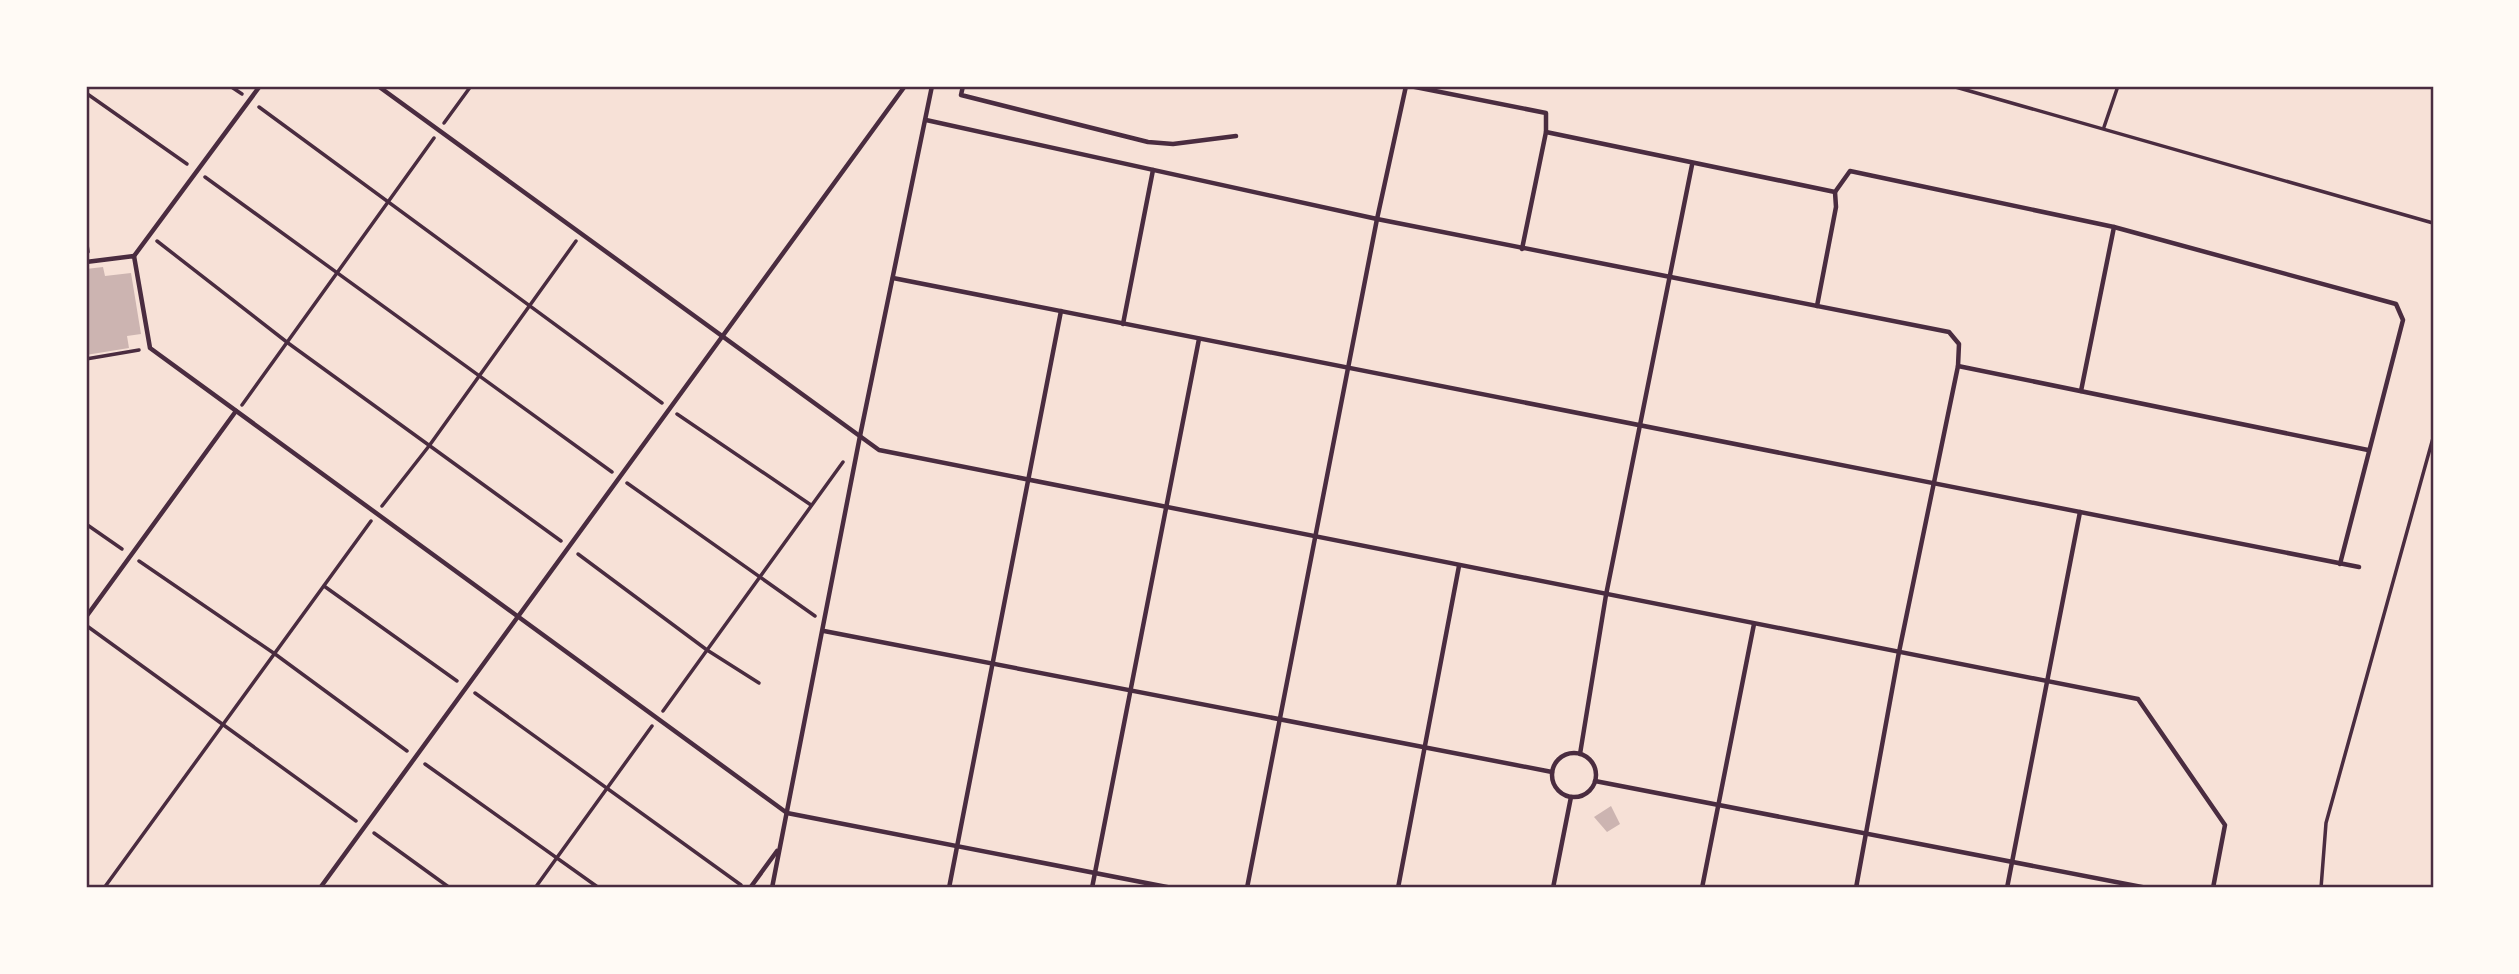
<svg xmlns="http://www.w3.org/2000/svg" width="2519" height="974" font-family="Poppins,sans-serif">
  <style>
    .building { fill: #ccb4b1 }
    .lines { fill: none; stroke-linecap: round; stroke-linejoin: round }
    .path { stroke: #4a2c40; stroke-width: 3.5 }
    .service { stroke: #4a2c40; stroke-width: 4.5 }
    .neatline { fill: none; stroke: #4a2c40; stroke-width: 2.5 }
  </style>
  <rect width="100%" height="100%" fill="#f7e1d7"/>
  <g class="building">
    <polygon points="103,267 105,276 131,273 141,334 127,336 129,348 86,355 86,269"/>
    <polygon points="1611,806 1620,824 1607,832 1594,817"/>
  </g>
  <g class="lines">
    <g class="path">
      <polyline points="230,86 242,94"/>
      <polyline points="1952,86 2433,223"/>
      <polyline points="86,93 187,164"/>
      <polyline points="259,107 662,403"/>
      <polyline points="444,123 471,86"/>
      <polyline points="2104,127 2118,86"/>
      <polyline points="205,177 612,472"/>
      <polyline points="86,237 88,252"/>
      <polyline points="157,241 288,343 561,541"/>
      <polyline points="86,359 139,350"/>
      <polyline points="242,405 434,138"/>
      <polyline points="677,414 811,505"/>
      <polyline points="627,483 815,616"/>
      <polyline points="382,506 429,446 576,241"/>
      <polyline points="86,524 122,549"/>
      <polyline points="578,554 707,650 759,683"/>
      <polyline points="139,561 275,654 407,751"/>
      <polyline points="324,586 457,681"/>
      <polyline points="87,626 356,821"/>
      <polyline points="475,693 741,885"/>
      <polyline points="663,711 843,462"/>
      <polyline points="425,764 599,888"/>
      <polyline points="374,833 450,888"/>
      <polyline points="104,888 371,521"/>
      <polyline points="535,888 652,726"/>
      <polyline points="2321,888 2326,823 2433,438"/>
    </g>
    <g class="service">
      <polyline points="378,86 879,450 2138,699 2225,825 2213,888"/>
      <polyline points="963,86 961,95 1148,142 1173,144 1236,136"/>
      <polyline points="1410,86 1546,113 1546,132"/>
      <polyline points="926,120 1377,219 1949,332 1959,344 1958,366 1899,652 1856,888"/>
      <polyline points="1522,249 1546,132 1835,192 1850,171 2114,227 2396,304 2403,320 2340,564"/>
      <polyline points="134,256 260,86"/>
      <polyline points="86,262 134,256 150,348 787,813 1172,888"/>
      <polyline points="893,278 2359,567"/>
      <polyline points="1817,306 1836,207 1835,192"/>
      <polyline points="1123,324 1153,170"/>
      <polyline points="1958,366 2368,450"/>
      <polyline points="2081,391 2114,227"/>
      <polyline points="86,617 236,411"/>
      <polyline points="824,631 1552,772"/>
      <circle cx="1574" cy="775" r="22"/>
      <polyline points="1580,754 1606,595 1692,165"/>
      <polyline points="1595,781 2147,888"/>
      <polyline points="320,888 905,86"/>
      <polyline points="750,888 777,851"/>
      <polyline points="772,888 860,436 932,86"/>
      <polyline points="949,888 1061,311"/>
      <polyline points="1092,888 1199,339"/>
      <polyline points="1247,888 1377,219 1406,86"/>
      <polyline points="1398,888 1459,566"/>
      <polyline points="1553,888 1571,797"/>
      <polyline points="1702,888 1754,624"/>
      <polyline points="2007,888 2080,512"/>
    </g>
  </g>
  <rect width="2519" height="974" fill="none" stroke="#fffaf5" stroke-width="175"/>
  <rect x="88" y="88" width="2344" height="798" class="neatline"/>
</svg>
